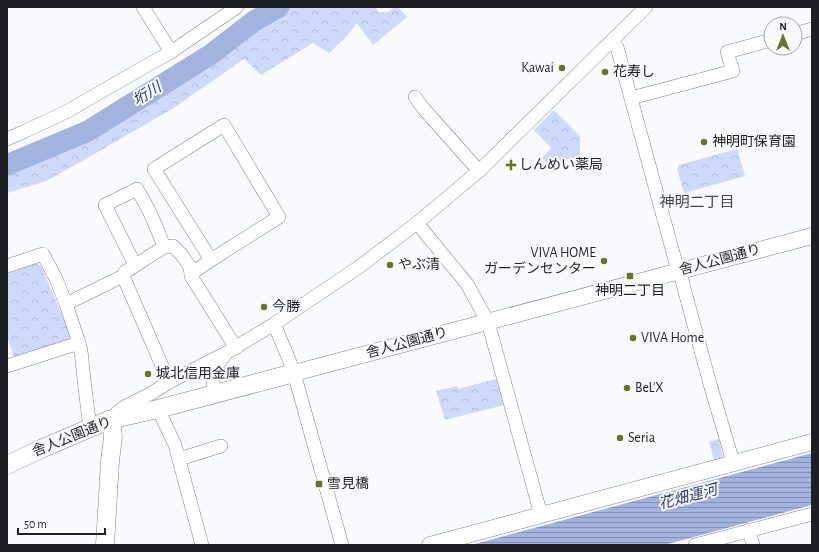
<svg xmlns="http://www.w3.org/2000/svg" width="819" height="552" font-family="'Alegreya Sans','Noto Sans JP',sans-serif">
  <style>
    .forest { fill: url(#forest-crowns) }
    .water { fill: url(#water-rules) }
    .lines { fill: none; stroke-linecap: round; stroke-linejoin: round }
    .river { stroke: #a3b3df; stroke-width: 21 }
    .minor-casing { stroke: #7d828f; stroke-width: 14 }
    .tertiary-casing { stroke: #7d828f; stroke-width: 17 }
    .secondary-casing { stroke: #7d828f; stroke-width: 19 }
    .minor { stroke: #fff; stroke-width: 13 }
    .tertiary { stroke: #fff; stroke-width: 16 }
    .secondary { stroke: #fff; stroke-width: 18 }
    .poi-dot { fill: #667724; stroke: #f9fafd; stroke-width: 1.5 }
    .labels { text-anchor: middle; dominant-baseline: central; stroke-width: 4; stroke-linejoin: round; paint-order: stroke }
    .poi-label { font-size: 14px; fill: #1e2025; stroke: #f9fafd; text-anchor: start }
    .street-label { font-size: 14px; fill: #1e2025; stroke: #f9fafd }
    .water-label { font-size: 15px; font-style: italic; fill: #2b3970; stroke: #f9fafd }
    .neighbourhood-label { font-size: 15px; fill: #424651; stroke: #f9fafd }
  </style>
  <defs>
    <pattern id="forest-crowns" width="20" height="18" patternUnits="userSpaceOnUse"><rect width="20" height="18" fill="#ced9fb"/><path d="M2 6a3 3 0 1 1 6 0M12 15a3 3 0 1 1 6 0" fill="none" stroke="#b0bad7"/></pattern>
    <pattern id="water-rules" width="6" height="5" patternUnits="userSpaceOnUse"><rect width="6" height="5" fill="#a3b3df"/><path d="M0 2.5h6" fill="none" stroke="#8491b5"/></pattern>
  </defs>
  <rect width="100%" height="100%" fill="#f9fafd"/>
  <g class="forest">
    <polygon points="289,7 375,7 379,12 388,12 394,7 398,7 407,17 373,45 357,23 346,37 329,53 313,43 261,75 244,59 172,109 84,160 46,181 7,193 7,169 67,146 115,121 186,79 209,69 223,51"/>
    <polygon points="554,110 580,136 580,156 549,165 542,158 551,148 534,130"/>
    <polygon points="737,149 745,176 684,193 677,169 678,168 679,165"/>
    <polygon points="35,263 41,266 71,336 70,341 14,357 7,337 7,274"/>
    <polygon points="500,378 508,404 445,420 436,391 457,386 458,389"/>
    <polygon points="719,439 723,458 714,460 709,442"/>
  </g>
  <polygon class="water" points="812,453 812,505 664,545 471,545"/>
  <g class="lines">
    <polyline class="river" points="7,165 14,162 88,131 210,55 254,21 279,7"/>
    <defs>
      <g id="minor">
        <polyline points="143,7 171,52"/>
        <polyline points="795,34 812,29"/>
        <polyline points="612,41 617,47 678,271 681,277 710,384 731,455 732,464"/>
        <polyline points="415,97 423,108 479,171"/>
        <polyline points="631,98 733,71 727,52 771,40"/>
        <polyline points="7,139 23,132 66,112 139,70 171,52 237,7"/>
        <polyline points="417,223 467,284 488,322 541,515"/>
        <polyline points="211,260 279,217 224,125 154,169 211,260 191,274 191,276 236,348"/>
        <path d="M135 265 105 205 137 189C148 207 157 227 164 247"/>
        <polyline points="7,266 43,254 56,279 66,304 79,343"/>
        <polyline points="123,276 169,382"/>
        <polyline points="66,304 123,276 125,272 164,247 173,246 181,254 190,267 191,274"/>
        <polyline points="274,324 288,357 294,373 342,545"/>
        <polyline points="7,366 79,343 81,351 85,388 90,428"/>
        <path d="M217 393C208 377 214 368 225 355"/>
        <polyline points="158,409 175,445 202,545"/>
        <polyline points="110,419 124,407 152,393 169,382 226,353 274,324 359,267 417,223 479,171 646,7"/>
        <polyline points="179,459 221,446"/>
        <polyline points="749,530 753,545"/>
        <polyline points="695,545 812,514"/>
      </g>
      <g id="tertiary">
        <polyline points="294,373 812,236"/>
        <polyline points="430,545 812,442"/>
      </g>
      <g id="secondary">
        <polyline points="7,465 41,449 90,428 109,420 158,409 294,373"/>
        <polyline points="105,545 110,461 113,437 112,428 109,420"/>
      </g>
    </defs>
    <use href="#minor" class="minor-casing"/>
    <use href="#tertiary" class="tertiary-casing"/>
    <use href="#secondary" class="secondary-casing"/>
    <use href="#minor" class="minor"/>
    <use href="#tertiary" class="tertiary"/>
    <use href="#secondary" class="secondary"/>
  </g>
  <g class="poi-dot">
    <circle cx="562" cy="68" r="4"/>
    <circle cx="605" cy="72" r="4"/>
    <circle cx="704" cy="142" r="4"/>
    <path d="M509 159h4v4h4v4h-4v4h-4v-4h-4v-4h4z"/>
    <circle cx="604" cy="261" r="4"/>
    <circle cx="390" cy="265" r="4"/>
    <rect x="626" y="272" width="8" height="8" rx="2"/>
    <circle cx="264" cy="307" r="4"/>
    <circle cx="633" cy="338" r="4"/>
    <circle cx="148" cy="374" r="4"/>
    <circle cx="627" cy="388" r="4"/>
    <circle cx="620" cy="438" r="4"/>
    <rect x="315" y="480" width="8" height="8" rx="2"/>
  </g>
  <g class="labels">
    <g class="poi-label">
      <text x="554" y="68" text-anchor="end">Kawai</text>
      <text x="613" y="72">花寿し</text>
      <text x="712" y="142">神明町保育園</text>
      <text x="519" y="165">しんめい薬局</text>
      <text x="596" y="253" text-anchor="end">VIVA HOME<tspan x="596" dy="16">ガーデンセンター</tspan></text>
      <text x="398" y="265">やぶ清</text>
      <text x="630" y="291" text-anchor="middle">神明二丁目</text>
      <text x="272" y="307">今勝</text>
      <text x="641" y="338">VIVA Home</text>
      <text x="156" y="374">城北信用金庫</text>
      <text x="635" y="388">BeL'X</text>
      <text x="628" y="438">Seria</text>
      <text x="327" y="484">雪見橋</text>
    </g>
    <g class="street-label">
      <text transform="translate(720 260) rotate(-15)">舎人公園通り</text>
      <text transform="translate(407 343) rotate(-15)">舎人公園通り</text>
      <text transform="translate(72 437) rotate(-22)">舎人公園通り</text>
    </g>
    <g class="water-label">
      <text transform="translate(147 94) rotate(-32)">垳川</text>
      <text transform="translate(688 497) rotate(-15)">花畑運河</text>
    </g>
    <g class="neighbourhood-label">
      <text x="697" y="202">神明二丁目</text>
    </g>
  </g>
  <rect width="819" height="552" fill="none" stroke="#1e2025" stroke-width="16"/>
  <g transform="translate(783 36)"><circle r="19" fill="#f9fafd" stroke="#a1a3a7"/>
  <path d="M0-3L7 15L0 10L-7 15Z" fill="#667724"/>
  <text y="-6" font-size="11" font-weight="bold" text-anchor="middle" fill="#1e2025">N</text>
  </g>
  <path d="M18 528v6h87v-6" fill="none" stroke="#1e2025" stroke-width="2"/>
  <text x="24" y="528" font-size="12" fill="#1e2025" stroke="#f9fafd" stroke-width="3" paint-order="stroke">50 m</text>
</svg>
